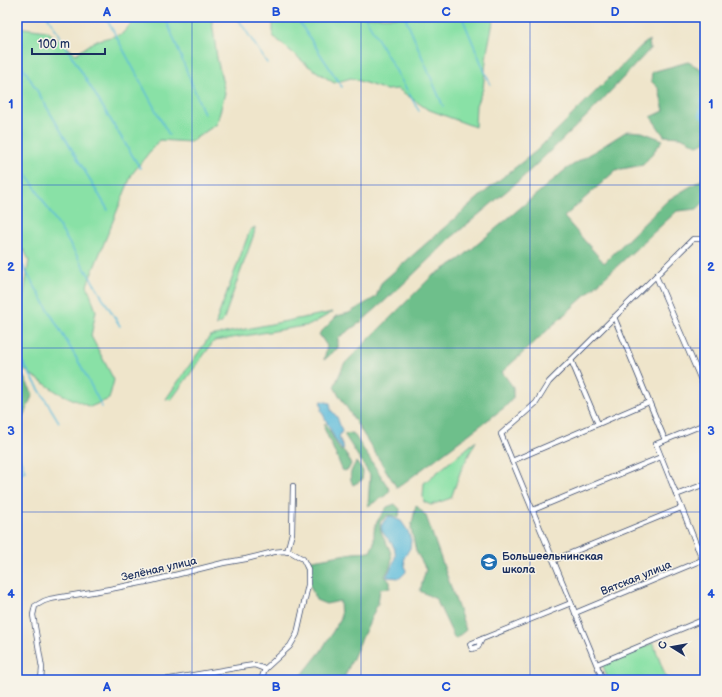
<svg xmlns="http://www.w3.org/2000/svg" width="722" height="697" font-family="'Balsamiq Sans',sans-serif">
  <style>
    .green { fill: #89e1a6; stroke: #528882 }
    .forest { fill: #6ebf8b; stroke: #447774 }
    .water { fill: #5dbcdb; stroke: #3c769c }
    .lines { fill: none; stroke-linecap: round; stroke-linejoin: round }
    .stream { stroke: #5dbcdb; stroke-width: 1.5 }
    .river { stroke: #5dbcdb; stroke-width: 9 }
    .street-casing { stroke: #3b4a6e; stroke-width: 6 }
    .street { stroke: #fff; stroke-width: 4.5 }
    .grid { fill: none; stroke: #1d4ed8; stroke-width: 1; stroke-opacity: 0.55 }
    .labels { text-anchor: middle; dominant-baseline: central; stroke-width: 3; stroke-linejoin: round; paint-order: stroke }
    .poi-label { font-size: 11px; font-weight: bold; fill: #1b2f5e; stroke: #f7f3e8; text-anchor: start }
    .street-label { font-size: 11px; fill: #1b2f5e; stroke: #f7f3e8 }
    .neatline { fill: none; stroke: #1d4ed8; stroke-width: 1.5 }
    .grid-label { font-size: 13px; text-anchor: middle; font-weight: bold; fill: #1d4ed8 }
  </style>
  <rect width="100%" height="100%" fill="#f7f3e8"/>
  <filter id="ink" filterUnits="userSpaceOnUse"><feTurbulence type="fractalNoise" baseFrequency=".025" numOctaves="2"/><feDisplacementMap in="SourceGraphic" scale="8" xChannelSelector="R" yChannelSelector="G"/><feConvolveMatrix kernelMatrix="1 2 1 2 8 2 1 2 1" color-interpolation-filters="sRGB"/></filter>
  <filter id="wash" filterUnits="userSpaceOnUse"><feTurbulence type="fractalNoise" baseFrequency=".012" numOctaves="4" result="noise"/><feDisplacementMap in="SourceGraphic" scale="16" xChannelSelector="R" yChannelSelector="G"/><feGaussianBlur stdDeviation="0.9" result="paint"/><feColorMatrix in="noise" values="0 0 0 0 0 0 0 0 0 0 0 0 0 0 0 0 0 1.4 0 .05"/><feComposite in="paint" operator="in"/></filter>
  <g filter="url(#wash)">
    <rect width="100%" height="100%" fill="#efe5cb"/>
    <g class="green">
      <polygon points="137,17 210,17 212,21 217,58 225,93 217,124 190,142 159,140 132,174 87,285 96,311 91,336 114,380 109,399 90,407 57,392 17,365 18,335 29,260 24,250 17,253 17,27 47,31 76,54 95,41 122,34"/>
      <polygon points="273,17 494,17 487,52 483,89 476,105 475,127 427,109 398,89 386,90 351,78 334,83 307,65 273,36"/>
      <polygon points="255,227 254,234 223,321 216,326 217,319 250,230"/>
      <polygon points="333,312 310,325 214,341 171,400 166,399 210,336"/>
      <polygon points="476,441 461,470 451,498 431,505 424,502 423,496 424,483"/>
      <polygon points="653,643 667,680 608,680 602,663"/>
    </g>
    <g class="forest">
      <polygon points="649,40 650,49 591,112 522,178 452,237 397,290 361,322 338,338 338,348 324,360 327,346 319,334 337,316 349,313 376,297 381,283 493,185 535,152 639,48"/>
      <polygon points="688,62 705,71 705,142 697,145 681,137 664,136 651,117 664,111 659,89 651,81 652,72"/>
      <polygon points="627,131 642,132 663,140 643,165 616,170 564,217 604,263 668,200 701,180 705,182 705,201 697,209 677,211 502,372 513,387 513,398 505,407 397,488 334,387 344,364 431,277 460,259 565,170"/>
      <polygon points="17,365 33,394 17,430"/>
      <polygon points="325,423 340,450 345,452 351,464 348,470 343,471 324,428"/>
      <polygon points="353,433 390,490 385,496 368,506 370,475 344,434"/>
      <path d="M356 462 363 471 362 480 353 485C348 475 351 471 356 462Z"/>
      <path d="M395 504 400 509 399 517 388 515 380 522C378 538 395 547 391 564 390 568 387 572 385 576L390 582V588L380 589 378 603 343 680H298L321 651 341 618 340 601 326 604 316 600 310 585V568L307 561 353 553 370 552 374 543V531L376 523 387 507Z"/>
      <polygon points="416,505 426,516 466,630 455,639 436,599 420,591 426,569 416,551 411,528"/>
    </g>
    <g class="water">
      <polygon points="322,401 330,403 331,410 337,417 342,431 339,437 344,449 342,450 334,437 321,410 322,406 320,402"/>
      <path d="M389 516 401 521 408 531 411 540 410 548 404 558 406 572 400 578 387 577V575C391 568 397 559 395 551 392 536 370 532 389 516Z"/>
    </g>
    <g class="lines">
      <g class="stream">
        <polyline points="48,17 140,168"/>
        <polyline points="102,17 109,23 169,135"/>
        <polyline points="164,17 167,22 204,114"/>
        <polyline points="237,17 267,63"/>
        <polyline points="296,17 342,87"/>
        <polyline points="365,17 419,111"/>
        <polyline points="405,17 443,106"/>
        <polyline points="462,17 490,84"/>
        <polyline points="104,19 109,17"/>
        <polyline points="17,57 108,210"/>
        <polyline points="17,158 120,326"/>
        <polyline points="17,256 81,366 102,407"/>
        <polyline points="17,353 59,422"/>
        <polyline points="17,451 25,471 17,474"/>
      </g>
      <polyline class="river" points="705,101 703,114 705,116"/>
    </g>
  </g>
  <g filter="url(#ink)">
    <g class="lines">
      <defs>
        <g id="street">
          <polyline points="656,276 705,389"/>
          <polyline points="614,317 665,440"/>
          <polyline points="571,360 598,424"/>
          <polyline points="705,424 656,444 705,566"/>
          <polyline points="512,461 649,402"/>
          <polyline points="676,495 705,484"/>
          <polyline points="533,510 661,457"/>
          <polyline points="697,547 705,543"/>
          <polyline points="287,552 292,533 293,486"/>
          <polyline points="554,560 681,508"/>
          <polyline points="575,613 702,560"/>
          <polyline points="482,639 478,647 472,649 470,644 482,639 571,603"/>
          <polyline points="597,664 705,619"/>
          <polyline points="41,680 42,668 33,615 35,606 44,601 50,599 110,589 151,581 223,563 246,559 274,552 284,551 291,552 303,559 308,569 308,585 297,634 290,646 265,669 261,680"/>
          <polyline points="164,680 247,666 254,665 265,669"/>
          <polyline points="603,680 501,434 536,403 549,382 693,239 703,239 705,245"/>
        </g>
      </defs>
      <use href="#street" class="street-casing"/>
      <use href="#street" class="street"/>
    </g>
  </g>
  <path class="grid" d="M192 17V680M361 17V680M530 17V680M17 185H705M17 348H705M17 512H705"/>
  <defs>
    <symbol id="school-disc" viewBox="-11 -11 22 22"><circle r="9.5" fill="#1f6fb2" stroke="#f7f3e8"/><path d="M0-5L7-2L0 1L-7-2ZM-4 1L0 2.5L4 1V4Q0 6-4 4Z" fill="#fff"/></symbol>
  </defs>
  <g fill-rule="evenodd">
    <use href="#school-disc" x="479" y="552" width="20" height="20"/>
  </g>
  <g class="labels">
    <g class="poi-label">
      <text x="502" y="556">Большеельнинская<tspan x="502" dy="13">школа</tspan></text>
    </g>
    <g class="street-label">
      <text transform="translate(159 569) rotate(-13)">Зелёная улица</text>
      <text transform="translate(636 578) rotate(-22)">Вятская улица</text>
    </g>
  </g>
  <rect width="722" height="697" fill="none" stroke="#f7f3e8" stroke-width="44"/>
  <g transform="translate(672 647) rotate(281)" stroke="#f7f3e8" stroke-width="3" paint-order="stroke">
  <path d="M0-3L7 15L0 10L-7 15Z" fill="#1b2f5e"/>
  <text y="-6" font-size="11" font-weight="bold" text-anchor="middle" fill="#1b2f5e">С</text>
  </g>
  <path d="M32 48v6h73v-6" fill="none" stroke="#1b2f5e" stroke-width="2"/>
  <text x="38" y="48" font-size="12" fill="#1b2f5e" stroke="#f7f3e8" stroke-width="3" paint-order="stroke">100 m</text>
  <rect x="22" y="22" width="678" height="653" class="neatline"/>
  <g class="grid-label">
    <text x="107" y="16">A</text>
    <text x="276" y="16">B</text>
    <text x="446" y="16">C</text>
    <text x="615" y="16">D</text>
    <text x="11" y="108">1</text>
    <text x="711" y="108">1</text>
    <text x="11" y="271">2</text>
    <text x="711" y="271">2</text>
    <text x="11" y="435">3</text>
    <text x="711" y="435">3</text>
    <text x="11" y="598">4</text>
    <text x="711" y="598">4</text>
    <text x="107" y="691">A</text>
    <text x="276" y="691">B</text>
    <text x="446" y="691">C</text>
    <text x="615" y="691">D</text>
  </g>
</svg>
